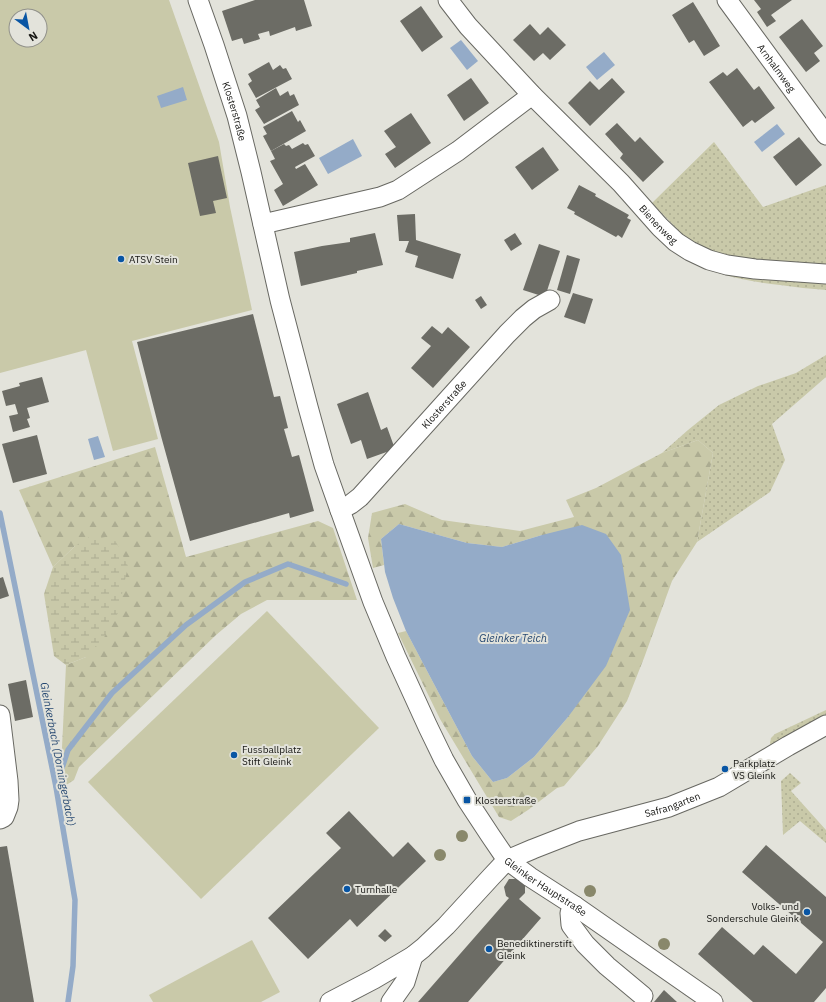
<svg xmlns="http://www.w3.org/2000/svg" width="826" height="1002" font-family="'IBM Plex Sans',sans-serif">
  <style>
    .grass { fill: url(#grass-dots) }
    .forest { fill: url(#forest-firs) }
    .wetland { fill: url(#wetland-marsh) }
    .garden { fill: #c9c9a9; fill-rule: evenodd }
    .water { fill: #94abc8 }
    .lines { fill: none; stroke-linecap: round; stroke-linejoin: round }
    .stream { stroke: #94abc8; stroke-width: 5.5 }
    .building { fill: #6c6c65 }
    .minor-casing { stroke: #686862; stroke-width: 21 }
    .minor { stroke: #fff; stroke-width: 19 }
    .tree { fill: #89886b }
    .poi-dot { fill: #0855a4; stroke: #e3e3db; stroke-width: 1.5 }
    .labels { text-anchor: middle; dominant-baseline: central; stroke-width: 4; stroke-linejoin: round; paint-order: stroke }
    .street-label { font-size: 10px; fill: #161613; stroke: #e3e3db }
    .poi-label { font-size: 10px; fill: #161613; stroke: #e3e3db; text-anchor: start }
    .water-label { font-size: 11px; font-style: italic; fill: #274972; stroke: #e3e3db }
  </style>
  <defs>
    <pattern id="grass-dots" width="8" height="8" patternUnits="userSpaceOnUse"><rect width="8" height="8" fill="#c9c9a9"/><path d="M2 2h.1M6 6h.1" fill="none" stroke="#acac91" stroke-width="1.8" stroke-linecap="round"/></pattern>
    <pattern id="forest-firs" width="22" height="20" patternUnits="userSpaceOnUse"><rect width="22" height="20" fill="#c9c9a9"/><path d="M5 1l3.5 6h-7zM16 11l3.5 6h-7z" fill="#acac91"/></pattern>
    <pattern id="wetland-marsh" width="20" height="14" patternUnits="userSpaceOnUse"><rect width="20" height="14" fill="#c9c9a9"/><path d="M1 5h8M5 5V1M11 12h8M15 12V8" fill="none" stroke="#acac91"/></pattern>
  </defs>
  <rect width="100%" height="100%" fill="#e3e3db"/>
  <g class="grass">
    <polygon points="714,142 763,207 826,185 826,268 739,263 697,247 684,236 652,203"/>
    <path d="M642 215 680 250 826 279V290C811 289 795 287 780 285 746 281 712 275 683 257 667 247 653 232 639 219Z"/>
    <polygon points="826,355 826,377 772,424 785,460 770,492 697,542 713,453 698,440 662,453 688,430 719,405 758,386 796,373"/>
    <polygon points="826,710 826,717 772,748 770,743 771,738 775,734"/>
    <polygon points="790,773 801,783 791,791 826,830 826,843 800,821 783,835 781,781"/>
  </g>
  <g class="forest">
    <polygon points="698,440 713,453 697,542 672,581 644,658 627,701 598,746 564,786 557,788 528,810 511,821 499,817 440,719 398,633 406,631 472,756 493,782 507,778 534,757 568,717 542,535 502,547 467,543 399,524 381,539 384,565 373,568 368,538 372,513 405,504 442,520 520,531 574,517 566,500 596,488 662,453"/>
    <polygon points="155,447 186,557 318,521 333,528 357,600 267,600 241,614 216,635 79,767 74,780 60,789 66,665 86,657 75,546 53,567 19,490"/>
  </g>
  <polygon class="wetland" points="94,534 116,542 128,566 118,613 105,636 86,657 66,665 54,656 44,594 53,567 75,546"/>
  <g class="garden">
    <path d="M0 0H169L219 142 230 207 252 310 132 341 158 439 113 451 86 350 0 373ZM16 16H40V40H16Z"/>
    <polygon points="267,611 379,728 201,899 88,782"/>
    <polygon points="252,940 280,992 261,1002 153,1002 149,995"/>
  </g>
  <g class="water">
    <polygon points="461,40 478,61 467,70 450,48"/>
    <polygon points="604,52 615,65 597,80 586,67"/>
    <polygon points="183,87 187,100 161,108 157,96"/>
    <polygon points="777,124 785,134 762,152 754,142"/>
    <polygon points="353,139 362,156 328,174 319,158"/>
    <polygon points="98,436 105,457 94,460 88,439"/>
    <polygon points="399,524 467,543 502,547 542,535 582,525 606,534 621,555 630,610 606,666 568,717 534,757 507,778 493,782 472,756 406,631 393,598 385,572 381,539"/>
  </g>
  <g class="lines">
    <g class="stream">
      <polyline points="0,513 56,787 75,900 73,966 68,1002"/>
      <polyline points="56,786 68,750 112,693 186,625 245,582 288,564 346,584"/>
    </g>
  </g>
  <g class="building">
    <polygon points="255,0 304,0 312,26 296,31 295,27 270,36 269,31 258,34 260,39 244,44 242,38 232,41 222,11"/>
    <polygon points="754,0 792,0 771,15 776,21 767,27 757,12 761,9"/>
    <polygon points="693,2 720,46 704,56 694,40 689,43 672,15"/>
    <polygon points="421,6 443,37 422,52 400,21"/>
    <polygon points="802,19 823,46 814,53 820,61 806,72 779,37"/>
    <polygon points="530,24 540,35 548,27 566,45 550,60 543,53 534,61 513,40"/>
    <polygon points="269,62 273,70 280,65 283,69 286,68 292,79 256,98 248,84 252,81 248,74"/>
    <polygon points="737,68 754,90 759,86 775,108 755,123 752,120 743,127 709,82 723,72 727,76"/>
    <polygon points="471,78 489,103 464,121 447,95"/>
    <polygon points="612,78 625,92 590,126 568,103 590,81 599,90"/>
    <polygon points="276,88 280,96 288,91 290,96 294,94 299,105 264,124 255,110 260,107 256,100"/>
    <polygon points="292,111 298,122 300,120 306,131 271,151 263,136 267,134 263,127"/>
    <polygon points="411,113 431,143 395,168 385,154 396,147 384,131"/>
    <polygon points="617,123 635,142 640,137 664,162 643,182 620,158 623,154 605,134"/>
    <polygon points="799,137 822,165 796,186 773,157"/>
    <polygon points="303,143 305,145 308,144 315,156 295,167 296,169 305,164 318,185 283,206 274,190 283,184 270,161 275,159 271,151 284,144 286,146 289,145 292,149"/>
    <polygon points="543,147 559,170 532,190 515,167"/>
    <polygon points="218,156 227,198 213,201 216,213 200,216 188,163"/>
    <polygon points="579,185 596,194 595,196 629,215 627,218 631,220 622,238 618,235 616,237 574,214 575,212 567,208"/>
    <polygon points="415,214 416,240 461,254 453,279 415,267 418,256 405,252 409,241 399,241 397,215"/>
    <polygon points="375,233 383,265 357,271 357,273 301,286 294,252 322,246 350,242 350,238"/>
    <polygon points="515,233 522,244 511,251 504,240"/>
    <polygon points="539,244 560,251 545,297 523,290"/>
    <polygon points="567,255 580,259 570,294 557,290"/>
    <polygon points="573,293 593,299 585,324 564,317"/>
    <polygon points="481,296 487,305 481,309 475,300"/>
    <polygon points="253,314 274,397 280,396 288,428 284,429 292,457 299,455 314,511 290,518 289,513 190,541 161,436 137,342"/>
    <polygon points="432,326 442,334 448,327 470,347 433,388 411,368 431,346 421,338"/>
    <polygon points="42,377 49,402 27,408 30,418 27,419 30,427 13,432 9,416 18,414 15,404 6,406 2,391 20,386 19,383"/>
    <polygon points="368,392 381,430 387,427 395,449 367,459 361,440 351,444 337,404"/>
    <polygon points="37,435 47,474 13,483 2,444"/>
    <polygon points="3,577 9,596 0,599 0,578"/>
    <polygon points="26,680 33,717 15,721 8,684"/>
    <polygon points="349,811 393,857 408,842 426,861 357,927 350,919 308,959 268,918 341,848 326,833"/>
    <polygon points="766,845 826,897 826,988 814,1002 753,1002 698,954 722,927 754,955 763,945 796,974 823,942 742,872"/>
    <polygon points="7,846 34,1002 0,1002 0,847"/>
    <polygon points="509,879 518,879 525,884 525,893 519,899 541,918 468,1002 418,1002 509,898 506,896 504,887"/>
    <polygon points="385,929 392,936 385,942 378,936"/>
    <polygon points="664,990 677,1002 654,1002"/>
  </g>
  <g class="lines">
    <defs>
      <g id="minor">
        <path id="s1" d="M198 0 214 45 237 116 251 172 280 300 308 407 324 465 340 510 373 602 396 657 428 727 444 760 467 800 490 835 507 860 530 877 575 906 713 1002"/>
        <path id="s2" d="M448 0 468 26 532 95 621 183 660 227 676 242 690 251 709 260 727 265 755 269 826 274"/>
        <path id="s3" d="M727 0 826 135"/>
        <polyline points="263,224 380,197 398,190 458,151 532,95"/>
        <path id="s4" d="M340 510 351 504 360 497 507 334 523 318 534 309 550 300"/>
        <polyline points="0,715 8,781 9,800 8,807 4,817 0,819"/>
        <polyline points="575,906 570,913 571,925 585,944 607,966 643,996"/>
        <path id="s5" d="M330 1002 374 979 413 956 423 948 446 926 491 877 507 860 533 849 579 831 669 807 719 787 788 746 826 725"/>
        <polyline points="391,1002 405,982 413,956"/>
      </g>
    </defs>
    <use href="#minor" class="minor-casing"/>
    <use href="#minor" class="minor"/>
  </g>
  <g class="tree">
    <circle cx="462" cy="836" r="6"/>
    <circle cx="440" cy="855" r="6"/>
    <circle cx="590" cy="891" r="6"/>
    <circle cx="664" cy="944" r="6"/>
  </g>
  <g class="poi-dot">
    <circle cx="121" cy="259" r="4"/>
    <circle cx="234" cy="755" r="4"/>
    <circle cx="725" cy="769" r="4"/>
    <rect x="463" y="796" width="8" height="8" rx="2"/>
    <circle cx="347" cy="889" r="4"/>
    <circle cx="807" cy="912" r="4"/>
    <circle cx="489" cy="949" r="4"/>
  </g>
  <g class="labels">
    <g class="street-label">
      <text stroke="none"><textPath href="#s3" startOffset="84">Arnhalmweg</textPath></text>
      <text stroke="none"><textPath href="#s1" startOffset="117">Klosterstraße</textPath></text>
      <text stroke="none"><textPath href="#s2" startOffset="308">Bienenweg</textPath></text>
      <text stroke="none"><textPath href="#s4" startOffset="149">Klosterstraße</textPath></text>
      <text stroke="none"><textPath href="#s5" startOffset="404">Safrangarten</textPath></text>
      <text stroke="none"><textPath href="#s1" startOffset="966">Gleinker Hauptstraße</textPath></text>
    </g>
    <g class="poi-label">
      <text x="129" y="259">ATSV Stein</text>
      <text x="242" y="749">Fussballplatz<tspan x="242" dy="12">Stift Gleink</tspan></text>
      <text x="733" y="763">Parkplatz<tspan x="733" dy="12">VS Gleink</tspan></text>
      <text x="475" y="800">Klosterstraße</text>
      <text x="355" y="889">Turnhalle</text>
      <text x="799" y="906" text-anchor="end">Volks- und<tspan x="799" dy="12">Sonderschule Gleink</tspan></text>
      <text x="497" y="943">Benediktinerstift<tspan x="497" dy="12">Gleink</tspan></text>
    </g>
    <g class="water-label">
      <text x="513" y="638">Gleinker Teich</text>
      <text transform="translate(58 754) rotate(79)">Gleinkerbach (Dorningerbach)</text>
    </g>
  </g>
  <g transform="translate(28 28) rotate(148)"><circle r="19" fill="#e3e3db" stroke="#91918b"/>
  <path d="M0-3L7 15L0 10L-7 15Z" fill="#0855a4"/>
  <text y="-6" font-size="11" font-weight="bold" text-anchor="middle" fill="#161613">N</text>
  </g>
</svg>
